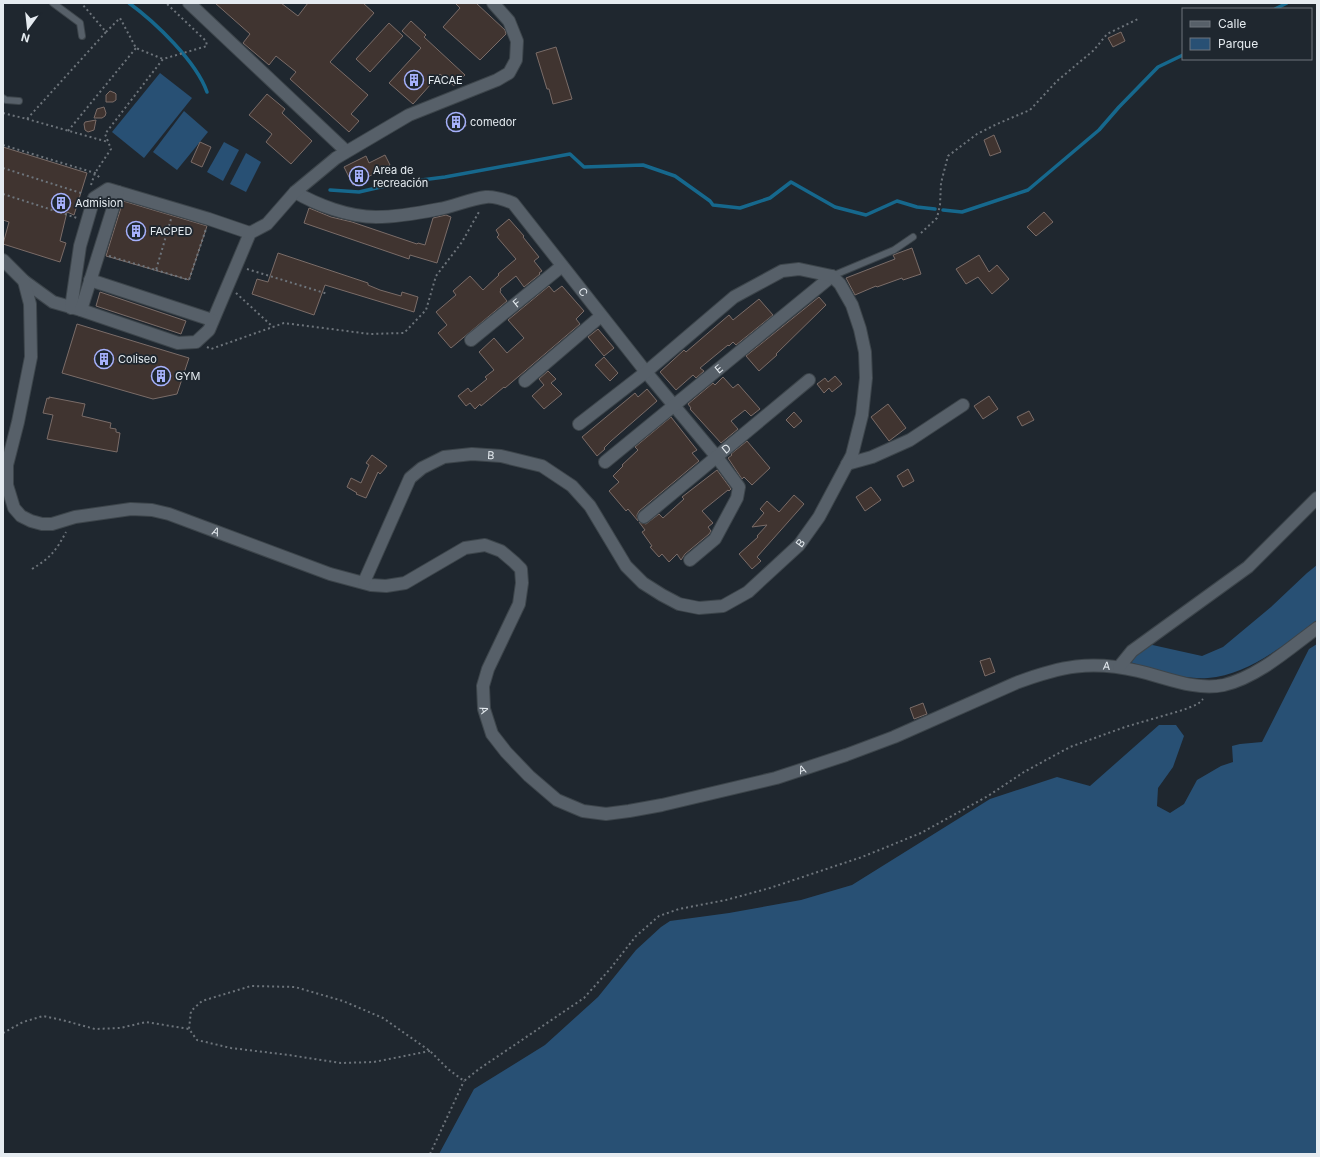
<svg xmlns="http://www.w3.org/2000/svg" width="1320" height="1157" font-family="Inter,sans-serif">
  <style>
    .green { fill: #285074 }
    .lines { fill: none; stroke-linecap: round; stroke-linejoin: round }
    .stream { stroke: #16688d; stroke-width: 3.5 }
    .building { fill: #403430; stroke: #7a6c68 }
    .lane-casing { stroke: #3d454b; stroke-width: 8 }
    .street-casing { stroke: #3d454b; stroke-width: 14 }
    .path { stroke: #6d747b; stroke-width: 2; stroke-dasharray: 2 3; stroke-linecap: butt }
    .lane { stroke: #576069; stroke-width: 6 }
    .street { stroke: #576069; stroke-width: 12 }
    .labels { text-anchor: middle; dominant-baseline: central; stroke-width: 3.5; stroke-linejoin: round; paint-order: stroke }
    .poi-label { font-size: 11px; fill: #e5ebf0; stroke: #1f272f; text-anchor: start }
    .street-label { font-size: 11px; fill: #e5ebf0; stroke: #1f272f }
  </style>
  <rect width="100%" height="100%" fill="#1f272f"/>
  <g class="green">
    <polygon points="160,73 192,98 144,158 112,132"/>
    <polygon points="184,111 208,132 177,170 153,152"/>
    <polygon points="224,142 239,150 223,181 207,172"/>
    <polygon points="246,153 261,162 246,192 230,184"/>
    <path d="M1317 565V620C1286 644 1248 675 1208 678 1184 680 1153 670 1130 662L1148 644 1202 656 1223 647 1271 607 1307 573Z"/>
    <polygon points="1317,644 1317,1154 439,1154 474,1089 545,1045 598,997 636,950 661,927 670,921 729,913 801,900 852,885 990,799 1057,777 1090,786 1159,725 1176,725 1184,736 1173,767 1158,788 1157,806 1170,813 1184,804 1197,780 1221,766 1233,762 1232,746 1240,744 1262,742 1309,649"/>
  </g>
  <g class="lines">
    <g class="stream">
      <path d="M129 3C155 22 196 61 207 92"/>
      <polyline points="1275,9 1287,3"/>
      <polyline points="330,190 359,192 398,183 445,177 570,154 584,167 643,165 675,176 710,201 713,205 740,208 770,198 791,182 835,207 866,215 897,201 917,207 935,209"/>
      <polyline points="943,210 962,212 1028,190 1099,130 1119,107 1158,67 1183,55"/>
    </g>
  </g>
  <g class="building">
    <polygon points="215,3 281,3 298,16 308,3 363,3 374,13 330,62 368,95 351,114 359,121 349,132 290,79 296,72 276,56 269,65 243,43 250,34"/>
    <polygon points="455,3 476,3 505,30 506,34 480,60 443,27 460,8"/>
    <polygon points="411,21 426,35 424,37 465,75 454,86 440,74 413,104 389,83 421,48 402,31"/>
    <polygon points="389,23 403,36 370,72 356,59"/>
    <polygon points="1121,32 1125,41 1113,47 1108,38"/>
    <polygon points="556,47 572,99 553,104 549,89 547,89 536,53"/>
    <polygon points="110,91 115,93 116,94 116,100 113,102 106,102 106,95"/>
    <polygon points="267,94 285,109 282,113 312,141 291,164 266,142 272,134 249,115"/>
    <polygon points="104,107 106,113 105,116 102,118 94,118 97,109"/>
    <polygon points="463,114 466,126 449,130 446,119"/>
    <polygon points="96,120 94,130 88,132 85,130 84,124 85,122"/>
    <polygon points="994,135 1001,152 990,156 984,140"/>
    <polygon points="200,142 211,147 202,167 191,162"/>
    <polygon points="3,147 87,173 74,215 67,212 60,241 66,243 60,262 3,244 9,222 3,220"/>
    <polygon points="385,155 390,165 353,185 344,167 366,156 369,163"/>
    <polygon points="123,201 207,226 189,280 106,256"/>
    <polygon points="309,208 331,217 352,222 417,244 418,243 425,245 433,218 446,215 451,217 437,263 410,255 409,259 304,223"/>
    <polygon points="1044,212 1053,222 1036,236 1027,227"/>
    <polygon points="509,219 524,236 523,237 539,257 534,261 542,271 539,273 540,274 524,287 516,276 500,289 501,290 500,292 507,301 451,348 438,333 447,325 436,312 456,295 453,291 470,276 483,290 499,275 498,274 516,259 497,237 499,235 496,230"/>
    <polygon points="912,248 921,274 903,280 902,278 877,287 876,286 855,295 846,278 895,259 893,255"/>
    <polygon points="278,253 368,283 368,285 380,290 401,296 402,292 418,297 414,312 325,285 314,315 252,294 257,279 268,282"/>
    <polygon points="979,255 989,272 997,265 1009,279 992,294 978,277 966,284 956,269"/>
    <polygon points="549,286 554,292 562,286 584,311 576,319 580,324 505,388 504,387 481,406 480,404 475,409 470,403 466,406 458,396 468,388 471,392 487,379 485,377 494,370 479,352 494,338 507,353 524,338 508,320"/>
    <polygon points="100,292 186,321 181,334 96,306"/>
    <polygon points="819,297 826,305 776,354 777,355 759,371 746,356"/>
    <polygon points="759,299 773,315 736,345 733,342 729,346 728,345 700,368 704,371 696,378 693,375 676,390 660,372 684,350 686,352 729,315 733,320"/>
    <polygon points="77,324 189,358 177,394 153,399 62,373"/>
    <polygon points="598,329 614,348 604,356 588,337"/>
    <polygon points="604,357 618,373 610,381 595,365"/>
    <polygon points="548,371 556,379 551,383 562,394 544,409 532,396 544,385 539,379"/>
    <polygon points="835,376 842,384 832,392 829,388 824,393 817,384 825,378 828,382"/>
    <polygon points="723,377 733,388 738,384 760,409 751,416 745,410 731,421 738,429 721,443 690,409 691,408 688,404 713,383 715,385"/>
    <polygon points="647,389 657,401 611,441 604,448 605,449 597,456 582,437 635,393 638,397"/>
    <polygon points="989,396 998,409 983,419 974,406"/>
    <polygon points="49,397 85,404 82,416 111,423 110,428 116,429 116,432 120,433 117,452 47,439 53,415 43,413 47,398 49,399"/>
    <polygon points="888,404 906,428 889,441 871,417"/>
    <polygon points="1029,411 1034,420 1022,426 1017,417"/>
    <polygon points="794,412 802,421 794,428 786,420"/>
    <polygon points="671,417 697,450 692,453 699,461 639,511 637,515 638,521 628,509 626,511 609,491 619,482 613,476 623,466 622,465 638,450 635,447"/>
    <polygon points="747,441 770,468 752,485 744,477 742,479 728,458 732,455 731,454"/>
    <polygon points="372,455 387,466 380,474 378,472 366,498 356,494 357,493 347,487 351,478 361,483 369,465 366,463"/>
    <polygon points="908,469 914,481 903,487 897,476"/>
    <polygon points="717,470 731,489 729,491 728,490 702,511 713,523 708,527 711,531 709,534 685,554 681,560 677,554 669,562 662,554 659,557 650,547 652,546 642,532 645,530 639,522 646,524 659,514 663,518 684,499 682,497"/>
    <polygon points="871,487 881,500 865,511 856,497"/>
    <polygon points="794,495 804,504 757,557 761,561 752,569 739,554 758,537 757,536 767,525 752,527 764,513 760,509 767,501 779,512"/>
    <polygon points="990,658 995,672 985,676 980,661"/>
    <polygon points="923,703 927,714 914,719 910,708"/>
  </g>
  <g class="lines">
    <defs>
      <g id="lane">
        <polyline points="53,3 80,23 82,36"/>
        <polyline points="3,98 6,100 19,101"/>
        <polyline points="832,276 894,250 913,237"/>
      </g>
      <g id="street">
        <polyline points="189,3 346,151"/>
        <path id="s1" d="M295 192C317 205 349 217 376 217 397 217 419 213 439 209 455 206 470 199 486 197 495 196 505 200 513 203L646 372 716 456 739 487 737 498 715 539 690 560"/>
        <polyline points="3,260 24,281 53,302 81,310 178,343 196,342 209,330 250,233 267,224 295,192 336,158 409,115 497,80 509,73 516,60 517,41 509,21 493,3"/>
        <polyline points="90,280 212,320"/>
        <path id="s2" d="M24 281 30 304 31 357 18 422 7 465V485L14 508 21 516 31 521 42 524H52L75 517 131 509 152 510 169 514 330 574 371 585 386 586 405 583 465 548 485 545 501 551 514 562 521 569 522 583 519 604 488 669 483 686 484 709 492 734 506 752 529 776 557 800 583 811 606 814 629 811 662 805 776 778 846 755 894 737 1016 683C1061 666 1091 660 1138 671 1165 677 1195 691 1224 685 1258 677 1290 648 1317 628"/>
        <polyline points="71,308 80,246 94,198 108,189 209,219 250,233"/>
        <polyline points="81,310 118,192"/>
        <path id="s3" d="M471 340 562 266"/>
        <polyline points="525,381 601,316"/>
        <path id="s4" d="M605 462 832 276"/>
        <polyline points="847,464 872,457 910,440 963,405"/>
        <path id="s5" d="M644 517 809 380"/>
        <path id="s6" d="M364 582 410 478 422 468 444 457 472 454 501 456 542 466 572 486 590 506 626 566 643 583 662 595 679 604 699 608 723 606 748 592 799 545 819 517 852 455 862 415 866 378 865 352 860 329 852 305 840 284 832 276 799 269 782 271 734 297 646 372 579 424"/>
        <polyline points="1119,667 1132,651 1248,567 1317,498"/>
      </g>
    </defs>
    <use href="#lane" class="lane-casing"/>
    <use href="#street" class="street-casing"/>
    <g class="path">
      <polyline points="106,32 120,18 136,48 163,59"/>
      <polyline points="3,113 27,119 106,32 83,5 84,3"/>
      <polyline points="27,119 108,142"/>
      <polyline points="68,131 136,48"/>
      <polyline points="3,145 95,173 101,179"/>
      <polyline points="3,168 84,194"/>
      <polyline points="91,185 95,173 111,149 105,134 163,59 207,46 206,41 166,3"/>
      <polyline points="3,194 77,218"/>
      <polyline points="921,233 937,218 940,205 941,183 948,156 977,134 997,124 1030,110 1057,81 1094,50 1107,34 1138,19"/>
      <polyline points="109,256 156,270 171,219"/>
      <polyline points="247,269 328,294"/>
      <polyline points="156,270 189,280 206,229"/>
      <polyline points="236,293 273,327"/>
      <polyline points="207,347 211,349 284,323 370,334 404,333 426,310 436,276 462,242 480,210"/>
      <path d="M32 569C50 558 56 551 66 532"/>
      <polyline points="3,1033 23,1022 43,1016 62,1020 95,1029 120,1028 146,1022 189,1029"/>
      <polyline points="430,1051 374,1062 341,1063 289,1055 231,1048 197,1040 189,1029 191,1011 202,1001 251,986 295,987 343,1001 383,1018 430,1051 448,1069 464,1081 479,1069 584,998 610,969 636,936 659,916 679,909 726,900 770,888 862,857 921,833 988,796 1024,772 1070,747 1125,727 1183,710 1198,704 1203,699"/>
      <polyline points="430,1154 464,1081"/>
    </g>
    <use href="#lane" class="lane"/>
    <use href="#street" class="street"/>
  </g>
  <defs>
    <symbol id="building-ring" viewBox="-11 -11 22 22"><circle r="9.5" fill="#1f272f" stroke="#a6b1fc" stroke-width="1.5"/><path d="M-4-6H4V6H1V3H-1V6H-4ZM-2.5-4.3h1.7v1.8h-1.7ZM.8-4.3h1.7v1.8H.8ZM-2.5-1h1.7V.8h-1.7ZM.8-1h1.7V.8H.8Z" fill="#a6b1fc"/></symbol>
  </defs>
  <g fill-rule="evenodd">
    <use href="#building-ring" x="403" y="69" width="22" height="22"/>
    <use href="#building-ring" x="445" y="111" width="22" height="22"/>
    <use href="#building-ring" x="348" y="165" width="22" height="22"/>
    <use href="#building-ring" x="50" y="192" width="22" height="22"/>
    <use href="#building-ring" x="125" y="220" width="22" height="22"/>
    <use href="#building-ring" x="93" y="348" width="22" height="22"/>
    <use href="#building-ring" x="150" y="365" width="22" height="22"/>
  </g>
  <g class="labels">
    <g class="poi-label">
      <text x="428" y="80">FACAE</text>
      <text x="470" y="122">comedor</text>
      <text x="373" y="170">Area de<tspan x="373" dy="13">recreación</tspan></text>
      <text x="75" y="203">Admision</text>
      <text x="150" y="231">FACPED</text>
      <text x="118" y="359">Coliseo</text>
      <text x="175" y="376">GYM</text>
    </g>
    <g class="street-label">
      <text stroke="none"><textPath href="#s1" startOffset="339">C</textPath></text>
      <text stroke="none"><textPath href="#s3" startOffset="59">F</textPath></text>
      <text stroke="none"><textPath href="#s4" startOffset="147">E</textPath></text>
      <text stroke="none"><textPath href="#s5" startOffset="107">D</textPath></text>
      <text stroke="none"><textPath href="#s6" startOffset="201">B</textPath></text>
      <text stroke="none"><textPath href="#s2" startOffset="444">A</textPath></text>
      <text stroke="none"><textPath href="#s6" startOffset="597">B</textPath></text>
      <text stroke="none"><textPath href="#s2" startOffset="1620">A</textPath></text>
      <text stroke="none"><textPath href="#s2" startOffset="925">A</textPath></text>
      <text stroke="none"><textPath href="#s2" startOffset="1296">A</textPath></text>
    </g>
  </g>
  <rect width="1320" height="1157" fill="none" stroke="#e5ebf0" stroke-width="8"/>
  <rect x="1182" y="8" width="130" height="52" fill="#1f272f" stroke="#6e757c"/>
  <rect x="1190" y="21" width="20" height="6" fill="#576069" stroke="#6e757c"/>
  <text x="1218" y="28" font-size="12" fill="#e5ebf0">Calle</text>
  <rect x="1190" y="38" width="20" height="12" fill="#285074" stroke="#6e757c"/>
  <text x="1218" y="48" font-size="12" fill="#e5ebf0">Parque</text>
  <g transform="translate(28 28) rotate(195)" stroke="#1f272f" stroke-width="3" paint-order="stroke">
  <path d="M0-3L7 15L0 10L-7 15Z" fill="#e5ebf0"/>
  <text y="-6" font-size="11" font-weight="bold" text-anchor="middle" fill="#e5ebf0">N</text>
  </g>
</svg>
